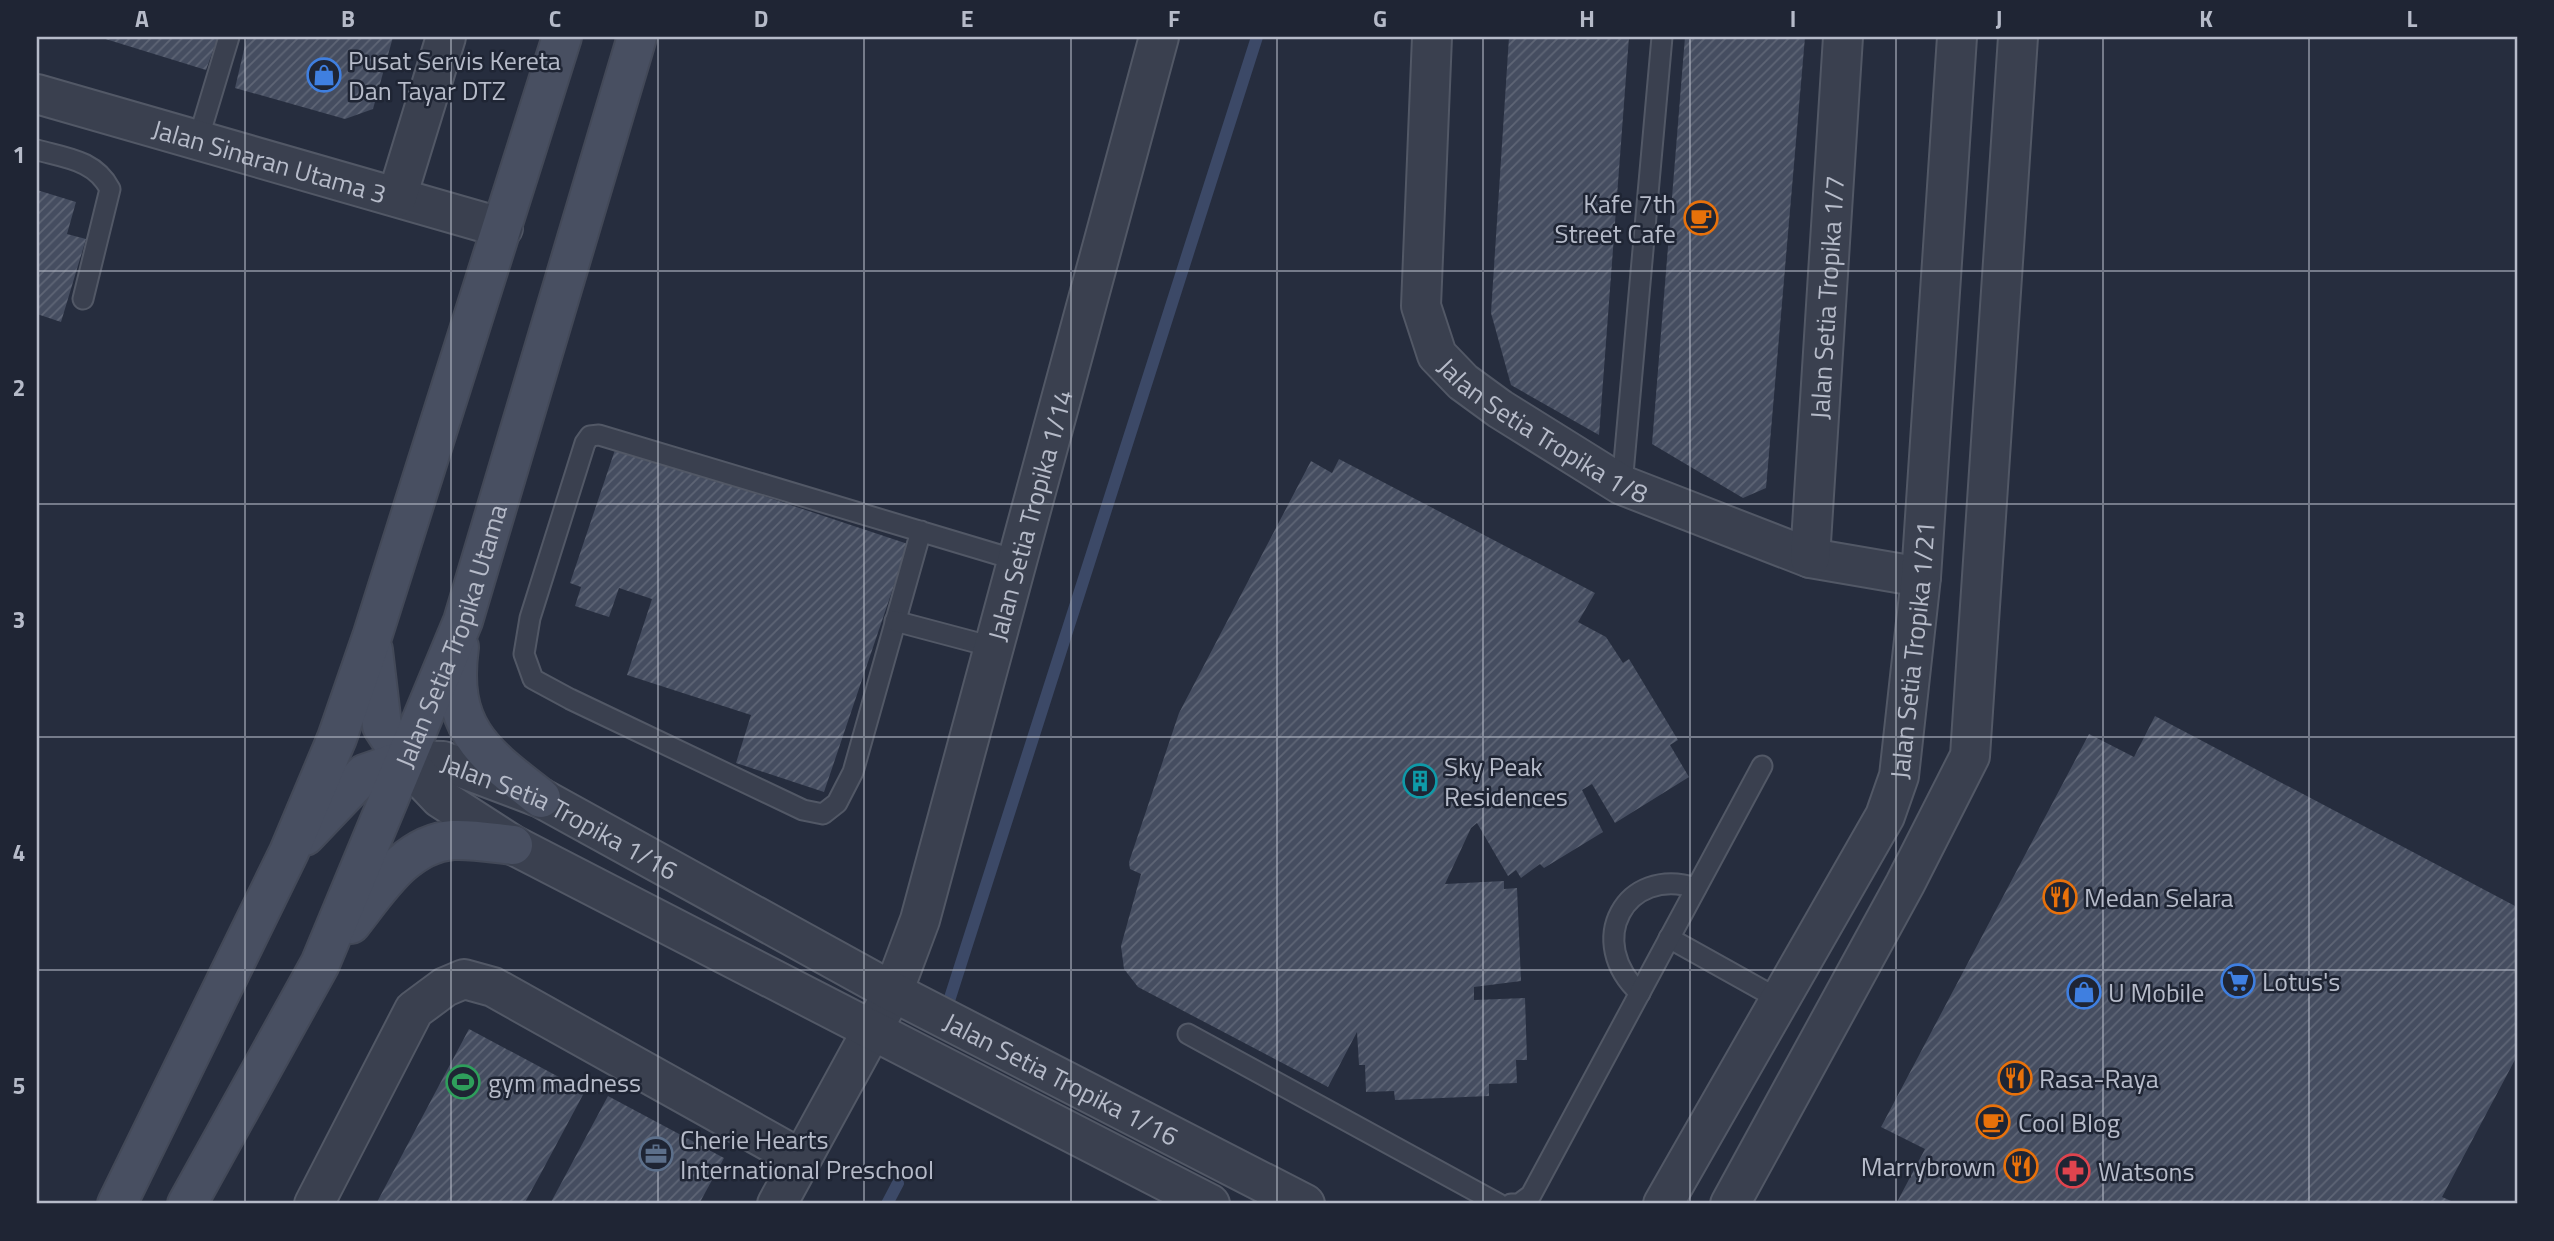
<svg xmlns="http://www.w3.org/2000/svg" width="2554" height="1241" font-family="'Titillium Web',sans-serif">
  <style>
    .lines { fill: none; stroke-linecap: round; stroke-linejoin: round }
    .stream { stroke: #3c4967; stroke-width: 12 }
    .building { fill: url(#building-hatch) }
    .service-casing { stroke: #525866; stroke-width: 23 }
    .minor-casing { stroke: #525866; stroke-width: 42 }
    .tertiary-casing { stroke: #525866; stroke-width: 42 }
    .secondary-casing { stroke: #434958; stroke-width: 42 }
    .service { stroke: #3a404f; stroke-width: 19 }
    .minor { stroke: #3a404f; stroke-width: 38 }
    .tertiary { stroke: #3a404f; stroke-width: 38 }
    .secondary { stroke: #484f61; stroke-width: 38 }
    .grid { fill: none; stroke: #b6bbc9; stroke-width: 2; stroke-opacity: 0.55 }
    .labels { text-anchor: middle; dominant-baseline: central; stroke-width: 5; stroke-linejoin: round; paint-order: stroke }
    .poi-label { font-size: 26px; fill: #b6bbc9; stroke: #1f2534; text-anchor: start }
    .street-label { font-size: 26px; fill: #b6bbc9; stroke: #1f2534 }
    .neatline { fill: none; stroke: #b6bbc9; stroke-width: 2.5 }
    .grid-label { font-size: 23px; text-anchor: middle; font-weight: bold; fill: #b6bbc9 }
  </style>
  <defs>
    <pattern id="building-hatch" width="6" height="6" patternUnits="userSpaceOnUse" patternTransform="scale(1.75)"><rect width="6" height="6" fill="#454d60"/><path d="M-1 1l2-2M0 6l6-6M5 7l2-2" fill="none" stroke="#5e6575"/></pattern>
  </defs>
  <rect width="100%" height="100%" fill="#262d3e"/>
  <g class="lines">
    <g class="stream">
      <polyline points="948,1004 1257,37"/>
      <polyline points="887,1204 898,1183"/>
    </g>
  </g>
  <g class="building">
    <polygon points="99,37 218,37 206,70"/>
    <polygon points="247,37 393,37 373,109 345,119 235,88"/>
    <polygon points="1509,37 1629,37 1599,435 1511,385 1491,313"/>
    <polygon points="1685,37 1805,37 1766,488 1743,498 1652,444"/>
    <polygon points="37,190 76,202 67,234 86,239 61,322 37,314"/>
    <polygon points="616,447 908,544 824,792 736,763 751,715 627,675 652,599 619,588 609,617 575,606 581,587 570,583"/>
    <polygon points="1339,459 1595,593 1578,622 1606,637 1623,663 1629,659 1678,740 1670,745 1689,777 1615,823 1592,784 1582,790 1603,832 1544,868 1540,864 1521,878 1516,870 1508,876 1477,823 1471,828 1445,884 1504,881 1504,889 1517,888 1521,981 1474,987 1474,1000 1525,998 1527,1060 1516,1060 1517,1083 1489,1084 1489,1096 1395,1100 1394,1091 1366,1092 1365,1065 1359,1065 1357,1032 1328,1087 1138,987 1124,969 1121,946 1141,874 1130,869 1129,862 1179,713 1311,461 1332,473"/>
    <polygon points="2155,716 2517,907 2517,1056 2442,1197 2458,1204 1896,1204 1925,1149 1881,1127 2089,734 2134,757"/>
    <polygon points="469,1029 585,1091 540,1175 524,1204 376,1204"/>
    <polygon points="608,1096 724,1158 699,1204 550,1204"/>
  </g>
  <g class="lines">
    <defs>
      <g id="service">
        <polyline points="198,140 229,37"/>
        <path d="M37 150C66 158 95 160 110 189L83 299"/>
        <polyline points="1622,485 1662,37"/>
        <polyline points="921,531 853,772 837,803 823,814 803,810 570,699 533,679 524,654 530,618 585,443 590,436 599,435 1016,560"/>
        <polyline points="895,621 993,647"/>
        <polyline points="1669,938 1780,1000"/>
        <path d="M1640 993C1584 942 1625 865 1696 888"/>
        <polyline points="1188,1034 1499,1204"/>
        <polyline points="1511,1204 1519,1204 1531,1195 1762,766"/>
      </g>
      <g id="minor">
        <path id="s1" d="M1432 37 1421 306 1437 355 1463 382 1500 409 1622 485 1810 558 1921 577"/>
        <path id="s2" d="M37 94 503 228"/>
        <polyline points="397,197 446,37"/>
        <path id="s3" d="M1810 558 1843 37"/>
        <polyline points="314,1204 414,1010 445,987 464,979 493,987 801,1159"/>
        <path id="s4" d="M777 1204 893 992 920 920 1159 37"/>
      </g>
      <g id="tertiary">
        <path id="s5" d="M404 760 443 761 541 798 893 992 1305 1204"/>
        <polyline points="404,760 440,798 513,845 1210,1204"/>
        <path id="s6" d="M1663 1204 1885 816 1899 776 1921 577 1957 37"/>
        <polyline points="1730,1204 1905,884 1970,756 2018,37"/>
      </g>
      <g id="secondary">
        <path d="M459 647C448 729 483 753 541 798"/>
        <polyline points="373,650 382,726 404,760"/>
        <polyline points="305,836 364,774 404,760"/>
        <path d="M351 924C378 890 405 844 453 840 472 839 494 843 513 845"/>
        <polyline points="117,1204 289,852 337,738 372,637 562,37"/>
        <path id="s7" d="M187 1204 320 964 463 621 637 37"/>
      </g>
    </defs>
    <use href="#service" class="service-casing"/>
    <use href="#minor" class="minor-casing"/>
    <use href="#tertiary" class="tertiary-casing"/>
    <use href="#secondary" class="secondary-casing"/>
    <use href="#service" class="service"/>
    <use href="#minor" class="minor"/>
    <use href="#tertiary" class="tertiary"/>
    <use href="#secondary" class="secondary"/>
  </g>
  <path class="grid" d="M245 37V1204M451 37V1204M658 37V1204M864 37V1204M1071 37V1204M1277 37V1204M1483 37V1204M1690 37V1204M1896 37V1204M2103 37V1204M2309 37V1204M37 271H2517M37 504H2517M37 737H2517M37 970H2517"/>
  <defs>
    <symbol id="shop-ring" viewBox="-11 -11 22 22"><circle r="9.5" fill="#1f2534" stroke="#3f7fe0" stroke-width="1.5"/><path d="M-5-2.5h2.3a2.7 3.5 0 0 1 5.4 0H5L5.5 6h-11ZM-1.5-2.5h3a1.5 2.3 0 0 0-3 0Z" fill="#3f7fe0"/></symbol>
    <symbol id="cafe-ring" viewBox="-11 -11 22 22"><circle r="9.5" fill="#1f2534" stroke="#e8710a" stroke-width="1.5"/><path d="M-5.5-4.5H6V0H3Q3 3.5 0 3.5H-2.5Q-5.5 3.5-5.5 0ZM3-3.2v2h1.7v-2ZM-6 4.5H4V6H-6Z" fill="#e8710a"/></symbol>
    <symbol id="building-ring" viewBox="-11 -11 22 22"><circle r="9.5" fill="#1f2534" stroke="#0f9aa8" stroke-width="1.5"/><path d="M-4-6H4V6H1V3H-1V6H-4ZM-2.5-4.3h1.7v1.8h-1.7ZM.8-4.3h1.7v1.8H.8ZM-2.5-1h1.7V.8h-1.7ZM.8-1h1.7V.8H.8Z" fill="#0f9aa8"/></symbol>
    <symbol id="restaurant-ring" viewBox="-11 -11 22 22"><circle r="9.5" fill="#1f2534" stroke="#e8710a" stroke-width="1.5"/><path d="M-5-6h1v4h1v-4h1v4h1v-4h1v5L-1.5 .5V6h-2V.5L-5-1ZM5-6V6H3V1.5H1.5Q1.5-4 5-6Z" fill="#e8710a"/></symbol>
    <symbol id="supermarket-ring" viewBox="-11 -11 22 22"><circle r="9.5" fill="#1f2534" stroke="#3f7fe0" stroke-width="1.5"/><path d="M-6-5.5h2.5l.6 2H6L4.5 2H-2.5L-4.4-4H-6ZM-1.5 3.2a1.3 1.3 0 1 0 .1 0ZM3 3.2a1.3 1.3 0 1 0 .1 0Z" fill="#3f7fe0"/></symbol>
    <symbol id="stadium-ring" viewBox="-11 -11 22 22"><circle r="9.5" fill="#1f2534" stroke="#2e9e5b" stroke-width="1.5"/><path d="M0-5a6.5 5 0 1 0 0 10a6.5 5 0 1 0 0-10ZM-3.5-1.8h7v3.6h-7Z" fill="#2e9e5b"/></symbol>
    <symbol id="office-ring" viewBox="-11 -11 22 22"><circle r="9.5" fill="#1f2534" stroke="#5c6f8a" stroke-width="1.5"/><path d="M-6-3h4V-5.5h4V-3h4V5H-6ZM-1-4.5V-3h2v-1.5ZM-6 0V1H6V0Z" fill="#5c6f8a"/></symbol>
    <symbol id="pharmacy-ring" viewBox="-11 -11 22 22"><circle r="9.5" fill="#1f2534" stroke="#e0444e" stroke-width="1.5"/><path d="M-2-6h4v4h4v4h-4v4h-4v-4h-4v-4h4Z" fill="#e0444e"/></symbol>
  </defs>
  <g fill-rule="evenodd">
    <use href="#shop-ring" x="305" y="56" width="38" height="38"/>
    <use href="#cafe-ring" x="1682" y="199" width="38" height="38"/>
    <use href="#building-ring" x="1401" y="762" width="38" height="38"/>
    <use href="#restaurant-ring" x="2041" y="878" width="38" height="38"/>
    <use href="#supermarket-ring" x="2219" y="962" width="38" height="38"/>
    <use href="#shop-ring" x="2065" y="973" width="38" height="38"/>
    <use href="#restaurant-ring" x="1996" y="1059" width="38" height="38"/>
    <use href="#stadium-ring" x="444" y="1063" width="38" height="38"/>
    <use href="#cafe-ring" x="1974" y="1103" width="38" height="38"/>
    <use href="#office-ring" x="637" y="1135" width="38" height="38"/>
    <use href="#restaurant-ring" x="2002" y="1147" width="38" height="38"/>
    <use href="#pharmacy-ring" x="2054" y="1152" width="38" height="38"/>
  </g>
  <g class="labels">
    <g class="poi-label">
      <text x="348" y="60">Pusat Servis Kereta<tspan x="348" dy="30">Dan Tayar DTZ</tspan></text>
      <text x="1676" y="203" text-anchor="end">Kafe 7th<tspan x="1676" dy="30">Street Cafe</tspan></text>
      <text x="1444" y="766">Sky Peak<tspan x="1444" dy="30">Residences</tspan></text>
      <text x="2084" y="897">Medan Selara</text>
      <text x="2262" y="981">Lotus's</text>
      <text x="2108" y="992">U Mobile</text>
      <text x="2039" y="1078">Rasa-Raya</text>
      <text x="488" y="1082">gym madness</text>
      <text x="2018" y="1122">Cool Blog</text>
      <text x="680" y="1139">Cherie Hearts<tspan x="680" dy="30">International Preschool</tspan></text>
      <text x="1996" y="1166" text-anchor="end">Marrybrown</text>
      <text x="2098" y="1171">Watsons</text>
    </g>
    <g class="street-label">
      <text stroke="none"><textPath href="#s2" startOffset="242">Jalan Sinaran Utama 3</textPath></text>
      <text stroke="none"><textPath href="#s3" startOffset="261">Jalan Setia Tropika 1/7</textPath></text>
      <text stroke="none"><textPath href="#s1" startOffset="452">Jalan Setia Tropika 1/8</textPath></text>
      <text stroke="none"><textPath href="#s4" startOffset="738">Jalan Setia Tropika 1/14</textPath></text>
      <text stroke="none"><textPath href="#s7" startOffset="628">Jalan Setia Tropika Utama</textPath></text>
      <text stroke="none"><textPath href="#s6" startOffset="616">Jalan Setia Tropika 1/21</textPath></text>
      <text stroke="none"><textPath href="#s5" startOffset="168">Jalan Setia Tropika 1/16</textPath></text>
      <text stroke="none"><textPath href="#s5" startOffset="735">Jalan Setia Tropika 1/16</textPath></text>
    </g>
  </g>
  <rect width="2554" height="1241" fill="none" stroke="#1f2534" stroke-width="77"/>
  <rect x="38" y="38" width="2478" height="1164" class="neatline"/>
  <g class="grid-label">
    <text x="142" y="27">A</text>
    <text x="348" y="27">B</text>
    <text x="555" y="27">C</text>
    <text x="761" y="27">D</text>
    <text x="967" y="27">E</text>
    <text x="1174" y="27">F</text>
    <text x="1380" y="27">G</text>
    <text x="1587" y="27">H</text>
    <text x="1793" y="27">I</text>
    <text x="1999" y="27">J</text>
    <text x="2206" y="27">K</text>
    <text x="2412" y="27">L</text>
    <text x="19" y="163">1</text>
    <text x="19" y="396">2</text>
    <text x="19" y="628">3</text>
    <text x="19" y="861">4</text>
    <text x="19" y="1094">5</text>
  </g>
</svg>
